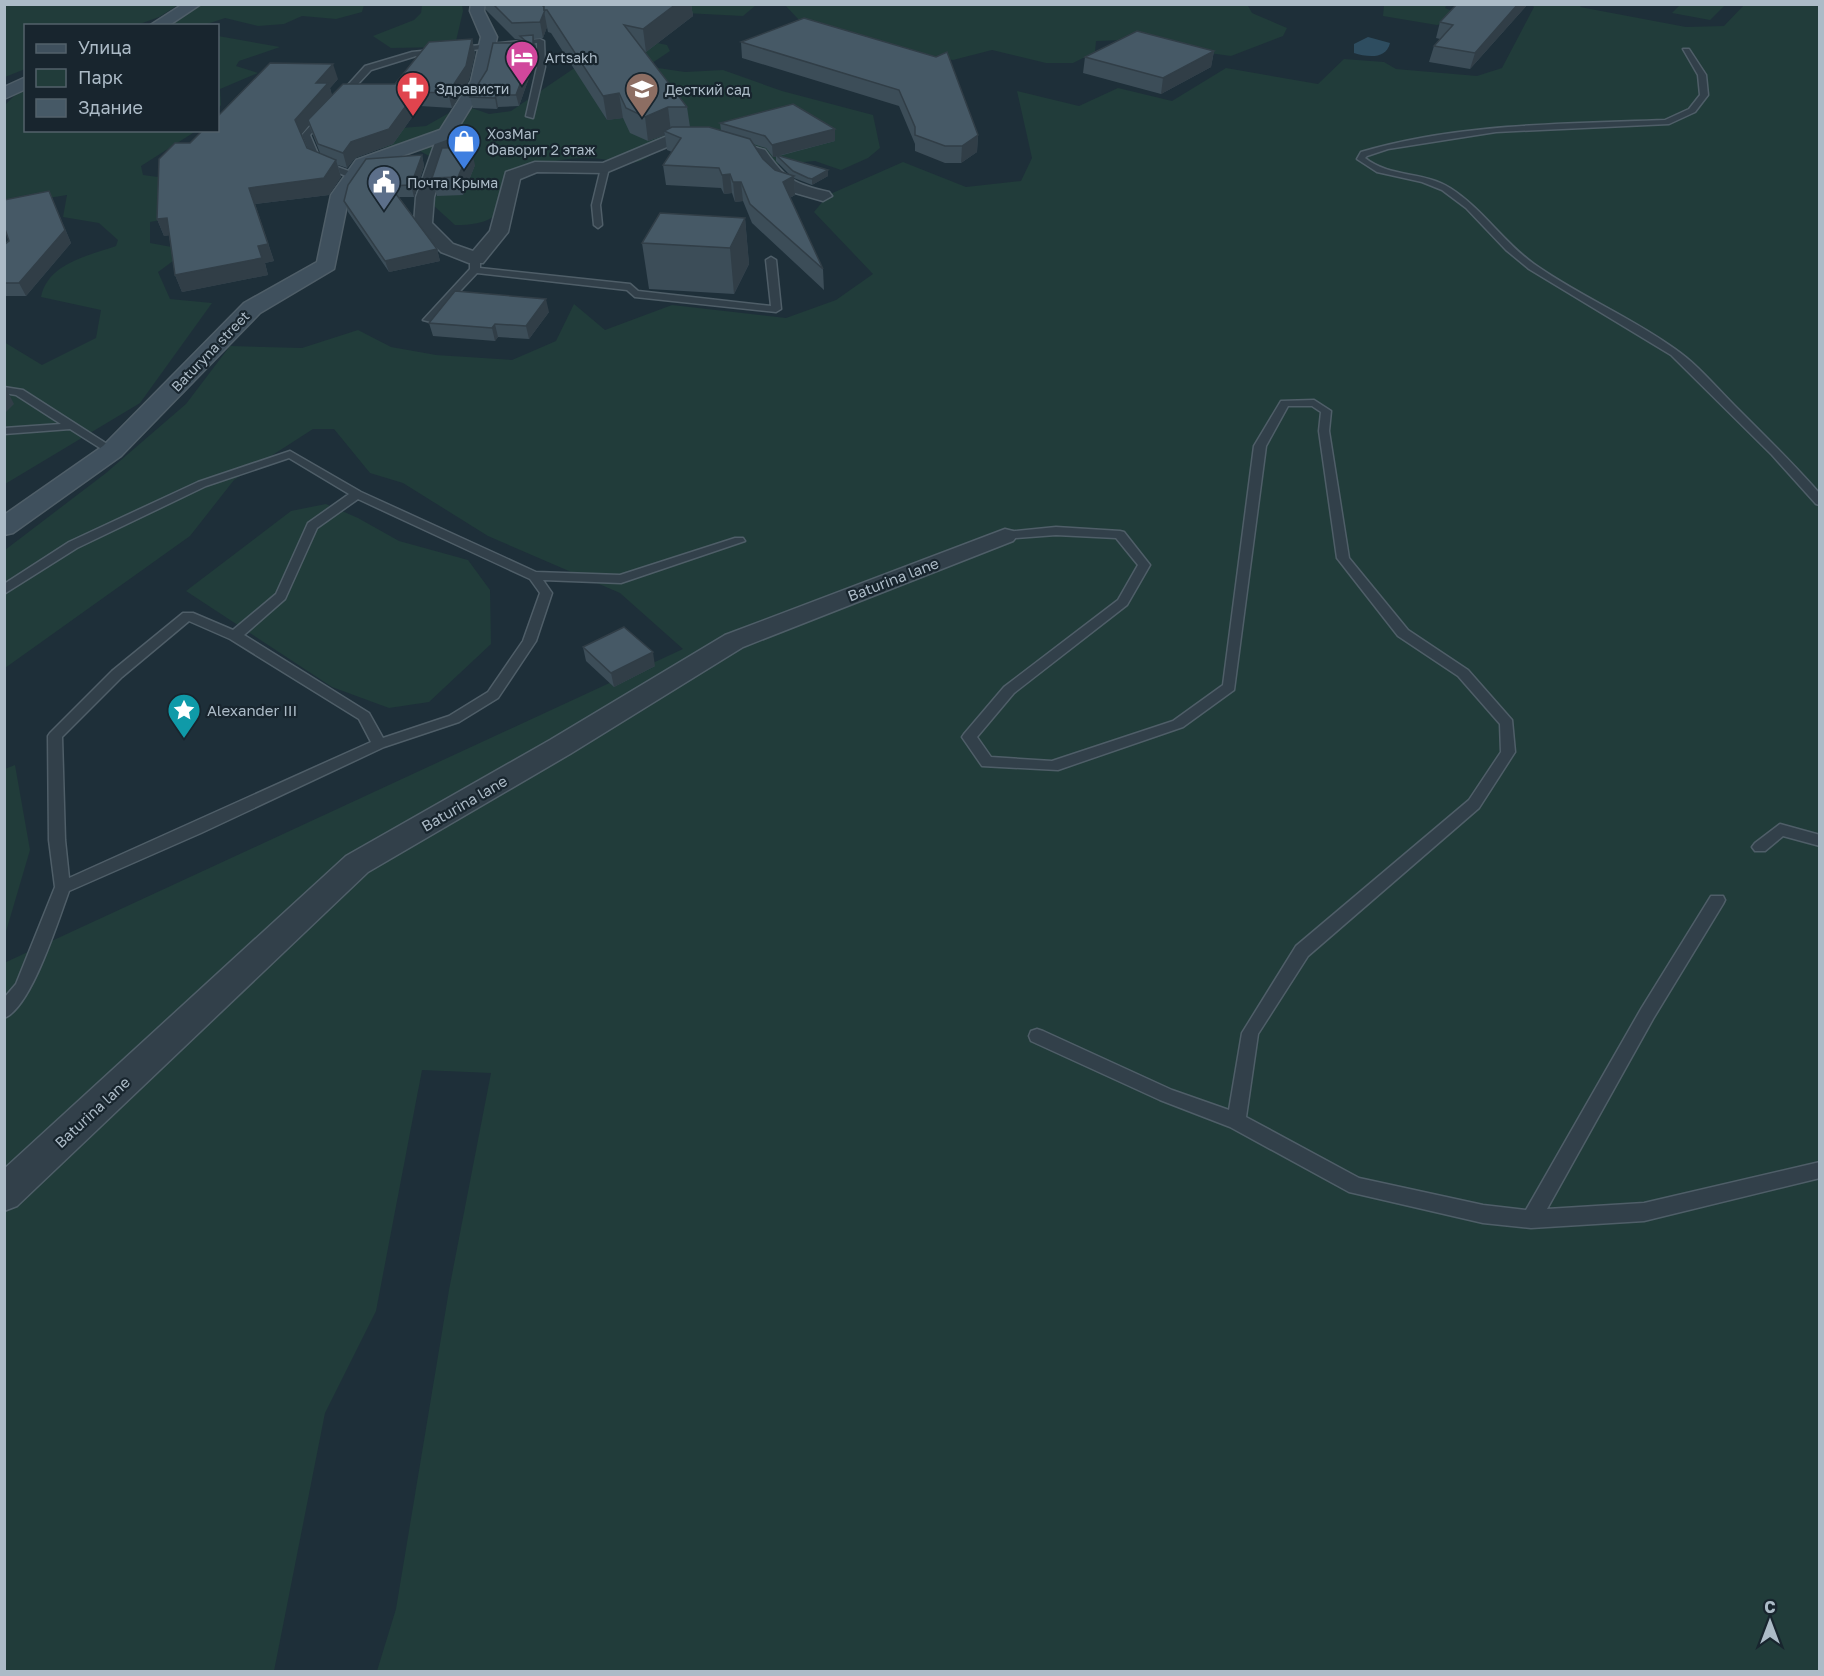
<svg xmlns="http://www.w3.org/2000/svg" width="1824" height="1676" font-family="'Golos Text',sans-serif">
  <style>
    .green { fill: #213c3a; fill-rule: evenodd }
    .water { fill: #2e4d60 }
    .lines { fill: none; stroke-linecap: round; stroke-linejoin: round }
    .lane-casing { stroke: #4f5e68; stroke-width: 3 }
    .street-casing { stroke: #4f5e68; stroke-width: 3 }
    .secondary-casing { stroke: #4f5e68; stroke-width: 3 }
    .lane { fill: #32404a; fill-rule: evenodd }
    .street { fill: #32404a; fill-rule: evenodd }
    .secondary { fill: #3f505d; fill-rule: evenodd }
    .wall { fill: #3c4d58; fill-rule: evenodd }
    .shaded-wall { fill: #313e47 }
    .building { fill: #465966; stroke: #313e47; stroke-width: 1.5 }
    .labels { text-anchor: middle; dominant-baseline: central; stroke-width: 4.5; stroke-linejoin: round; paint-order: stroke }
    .far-poi-label { font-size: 14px; fill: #acbbc7; stroke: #18252e; text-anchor: start }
    .far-street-label { font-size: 14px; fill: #acbbc7; stroke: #18252e }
    .street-label { font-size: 15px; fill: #acbbc7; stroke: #18252e }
    .poi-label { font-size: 15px; fill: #acbbc7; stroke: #18252e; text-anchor: start }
  </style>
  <rect width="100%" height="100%" fill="#1e2f39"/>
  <g class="green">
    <polygon points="1247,4 1252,13 1287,28 1283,36 1231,56 1202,52 1155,39 1096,41 1095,52 1073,63 1046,63 992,50 953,60 907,51 865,37 799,20 785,5"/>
    <polygon points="1447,4 1445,8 1457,13 1459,19 1437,25 1383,16 1384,6 1387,5"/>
    <polygon points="4,5 5,4 178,5 159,17 137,25 26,26 25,69 5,77"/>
    <polygon points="201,5 364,5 362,12 336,19 302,16 284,24 258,26 225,18 204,25 166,26"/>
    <polygon points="422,5 462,5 463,11 456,41 445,47 391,48 373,36 414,20 421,13"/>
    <polygon points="541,5 756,5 743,16 607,9 551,12"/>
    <polygon points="1532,5 1582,5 1580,7 1686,27 1724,26 1744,5 1819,5 1819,1671 377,1671 396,1609 449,1290 491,1073 422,1070 376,1311 325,1413 274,1671 5,1671 4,963 683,649 620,593 488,536 403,483 370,473 334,429 313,429 234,480 190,536 5,668 5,550 106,473 186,404 230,346 302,348 358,330 391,347 436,355 512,360 556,341 574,304 605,330 672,305 786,318 836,300 873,274 814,212 828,195 903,162 966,187 1021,181 1032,158 1017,91 1079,106 1118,88 1172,101 1226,68 1318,84 1344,59 1384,62 1396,69 1477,76 1502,68 1534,7"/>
    <polygon points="1680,5 1680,4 1725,5 1710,20 1672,13"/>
    <polygon points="218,36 280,47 239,61 236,66 258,73 220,89 221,105 218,109"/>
    <path d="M642 40 667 45 670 51 652 63 658 68 685 72 723 70 782 91 873 115 880 148 868 158 841 170 815 161 760 166 665 141C634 176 626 159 588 158 567 157 543 164 522 167 505 206 503 225 455 225L433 205 447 166 420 151 433 138 378 149 377 130 426 126 463 105 489 114 511 111 573 69 602 63ZM601 110 665 125 631 130 623 118 607 120Z"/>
    <path d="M25 90 26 130 196 131 141 166 143 175 210 184 191 214 150 222V243L188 250 158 272 170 299 212 303 140 403 5 484 4 342 42 365 96 338 101 310 41 297C48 263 88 256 116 246L118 240 99 223 63 217 67 195 5 205V105L14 96Z"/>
    <polygon points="326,504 358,518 399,541 468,560 490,590 491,644 429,702 389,708 332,687 186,591 291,511"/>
    <polygon points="15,765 30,850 5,935 5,769"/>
  </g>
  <path class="water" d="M1368 37 1390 43C1386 60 1367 57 1354 53V44Z"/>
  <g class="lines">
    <defs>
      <g id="lane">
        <polygon points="540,39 544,41 545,67 533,118 526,116 537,67 537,43 416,56 371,70 344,99 337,97 365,66 412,52"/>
        <path d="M1683 49H1689L1706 75 1708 95 1695 112 1669 124 1496 132 1388 149 1367 156 1365 158C1390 178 1424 171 1450 188 1483 209 1503 242 1534 264 1579 296 1631 317 1675 349 1698 365 1715 386 1734 405 1763 434 1793 463 1820 494V505L1816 504 1772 455 1671 355 1529 269 1506 250 1466 208 1442 190 1422 182 1377 172 1357 159 1361 152C1459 123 1564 124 1665 120L1689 109 1700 95 1698 75Z"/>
        <polygon points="322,113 329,115 310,135 321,161 357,174 357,178 351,178 314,163 302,135"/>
        <polygon points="605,166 609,168 600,205 602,225 598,228 594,225 592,205 601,168"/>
        <polygon points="771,257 776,260 781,309 776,312 635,297 627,290 477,273 431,322 423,320 470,269 470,262 475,259 480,262 480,268 630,284 638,291 771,306 766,260"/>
        <polygon points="4,387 23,390 118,451 116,453 108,453 70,429 4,434 4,428 61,424 16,395 4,393"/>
        <polygon points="1281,401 1314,400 1331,411 1329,431 1349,558 1408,630 1468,670 1512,720 1515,752 1479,808 1308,956 1258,1034 1246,1117 1359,1178 1483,1205 1526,1210 1641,1009 1711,896 1723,896 1725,900 1723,904 1653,1019 1547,1209 1644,1203 1820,1162 1820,1178 1644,1221 1531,1228 1483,1223 1349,1192 1230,1127 1160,1100 1031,1041 1029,1036 1031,1031 1037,1029 1043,1031 1172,1090 1229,1110 1242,1033 1296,946 1469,800 1501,752 1500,724 1458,676 1398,636 1337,558 1319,431 1321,412 1312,406 1288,406 1266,446 1234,690 1183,727 1058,770 982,766 964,740 962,737 964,734 1004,687 1118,600 1138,565 1116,538 1056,535 1001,539 999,536 1005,532 1056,527 1120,531 1124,532 1150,565 1127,605 1014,693 977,737 991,757 1052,761 1173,721 1223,685 1254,446"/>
        <path d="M290 451 361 492 536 572 620 575 735 538H743L745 541 621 583 543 580 552 593 536 641 498 698 459 722 384 747 201 833 69 891C59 918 31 1009 4 1018V998L16 984 55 887 49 840 48 736 50 733 112 671 183 613H193L233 630 276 594 308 523 349 494 289 458 206 486 77 548 4 594V584L69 542 198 482ZM358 499 530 579 540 593 523 641 488 692 449 716 383 738 369 713 244 635 285 599 317 528ZM189 621 230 639 359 719 371 742 69 878 65 840 62 737 122 677Z"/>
        <polygon points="1780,824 1820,835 1820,846 1783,836 1765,851 1755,851 1752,847 1755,843"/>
      </g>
      <g id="street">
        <path d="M446 129 454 134 434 197 432 223 453 244 473 251 490 231 506 172 535 162 603 163 672 134H712L765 150C786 180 794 184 829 192L832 196 823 201 778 188 766 177 753 156 711 144H674L605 173 537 172 520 179 508 232 483 263H469L441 252 414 224 416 197 438 134Z"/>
        <polygon points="1005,529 1013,531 1017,536 1013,541 743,647 570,754 368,872 17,1206 4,1211 4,1169 346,856 550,740 725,635"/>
      </g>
      <g id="secondary">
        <polygon points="183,4 201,4 168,26 149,26"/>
        <polygon points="471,4 485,4 484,11 497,37 487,81 452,138 368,168 349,195 334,269 260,313 121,456 13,533 4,535 4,515 103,446 244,303 317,262 331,195 356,160 440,130 471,81 481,37 470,11"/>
        <polygon points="26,77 26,89 4,99 4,87"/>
      </g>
    </defs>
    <use href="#lane" class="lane-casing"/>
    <use href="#street" class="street-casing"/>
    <use href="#secondary" class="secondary-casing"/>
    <use href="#lane" class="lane"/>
    <use href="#street" class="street"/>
    <use href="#secondary" class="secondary"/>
  </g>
  <g class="wall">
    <path d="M485 4H541L544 7V4H691L693 16 646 52 644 51 687 107 690 127 721 131 720 123 835 141 779 156 828 176 812 185 794 178 795 195 790 198 823 269 824 290 752 223 743 201 735 202 732 193 724 194 721 188 666 185 663 165 672 152 667 150 665 135 648 141 630 133 623 118 607 120 551 33 548 32 547 27 543 38 533 39 535 46V61L519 106 498 107 497 109 473 108 470 97 522 43 521 39H515L486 10ZM753 144 766 148 773 157H776V161L790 175 775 170 763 159Z"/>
    <polygon points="1457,4 1528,4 1470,69 1429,62 1434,46 1440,39 1436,38 1440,22"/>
    <polygon points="804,18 978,135 977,152 961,163 945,163 915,151 915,144 899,106 742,58 741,42"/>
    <path d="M472 39 475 54 469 80 452 108 420 106 393 144 355 158 347 168 338 165 341 177 329 195 255 204 274 261 265 263 268 275 182 292 175 275 169 235 164 236 157 219 190 143 338 79 330 88 332 96 395 84ZM309 125 313 135 320 153 307 148 301 135Z"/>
    <polygon points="1214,51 1211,67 1161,94 1083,73 1085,57"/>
    <polygon points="422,155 424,166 414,197 399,197 437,249 440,261 389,272 348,212 344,201"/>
    <polygon points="475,165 463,195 437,196 432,178"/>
    <polygon points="49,191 71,243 26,296 4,296 4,245"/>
    <polygon points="745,218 749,264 734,294 649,289 642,243"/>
    <polygon points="549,312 529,339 498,337 495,341 433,336 429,323"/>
    <polygon points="583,647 655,666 614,687 586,661"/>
  </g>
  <g class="shaded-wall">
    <polygon points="676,4 691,4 693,16 646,52 643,29"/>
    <polygon points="1518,4 1528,4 1470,69 1475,53"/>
    <polygon points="544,11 547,27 543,38 540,22"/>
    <polygon points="533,35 535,46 535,61 519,106 516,95"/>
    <polygon points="472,39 475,54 469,80 452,108 448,93"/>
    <polygon points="1214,51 1211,67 1161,94 1163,78"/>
    <polygon points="333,64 338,79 330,88 333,98 308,120 309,125 300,136 295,120 316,83"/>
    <polygon points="416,92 420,106 393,144 355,158 347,168 343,153 351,142"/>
    <polygon points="619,93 623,118 607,120 603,96"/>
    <polygon points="496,95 498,107 497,109 495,98"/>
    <polygon points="668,107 671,132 664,131 665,135 648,141 645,117"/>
    <polygon points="835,129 835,141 777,156 776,155 776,157 773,157 772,145"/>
    <polygon points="978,135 977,152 961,163 962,146"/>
    <polygon points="471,147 475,165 463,195 458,177"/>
    <polygon points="422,155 424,166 414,197 411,185"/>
    <polygon points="336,160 341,177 329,195 255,204 274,261 265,263 268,275 182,292 175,275 258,246 249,188"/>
    <polygon points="828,170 828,176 812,185 812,179"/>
    <polygon points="730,174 732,193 724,194 722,175"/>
    <polygon points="794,176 795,195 784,201 783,182"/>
    <polygon points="733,182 741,182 743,201 735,202"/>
    <polygon points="49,191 71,243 26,296 19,283"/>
    <polygon points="167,218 174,235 164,236 157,219"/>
    <polygon points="745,218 749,264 734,294 730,248"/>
    <polygon points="437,249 440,261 389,272 385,261"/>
    <polygon points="546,299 549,312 529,339 526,326"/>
    <polygon points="495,324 498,337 495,341 492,328"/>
    <polygon points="7,390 14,404 4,414 4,392"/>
    <polygon points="653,652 655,666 614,687 611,673"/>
  </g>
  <g class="building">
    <polygon points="493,4 541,4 544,7 544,10 545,10 540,22 512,23"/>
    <polygon points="544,4 676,4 643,29 624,25 687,107 668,107 645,117 626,108 619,93 603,96 547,10 544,10"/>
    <polygon points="1457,4 1518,4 1475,53 1434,46 1453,25 1440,22"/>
    <polygon points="804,18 936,57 947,52 978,135 962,146 945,146 915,135 915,127 899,90 741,42"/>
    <polygon points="1137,31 1214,51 1163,78 1085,57"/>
    <polygon points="533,35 533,50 516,95 496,95 495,98 470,97 487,70 493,43 528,43 520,36"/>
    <polygon points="472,39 466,66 448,93 416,92 389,129 351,142 343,153 318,144 308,120 343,84 395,84 429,42"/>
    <polygon points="270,63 333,64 316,83 328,83 295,120 307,148 336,160 324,178 249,188 268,244 258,246 262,258 175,275 167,218 157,219 159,159 175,143 190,143 203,130 218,130 218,116"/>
    <polygon points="793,104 835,129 772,145 765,136 720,123"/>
    <polygon points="672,127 709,127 750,139 763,159 775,170 794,176 783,182 823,269 750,204 741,182 733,182 730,174 722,175 719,168 663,165 681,138 664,131"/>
    <polygon points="471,147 458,177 432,178 442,148"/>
    <polygon points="422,155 411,185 390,186 437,249 385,261 344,201 348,185 366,159"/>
    <polygon points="776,155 828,170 812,179 808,178 793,171"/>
    <polygon points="49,191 65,230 19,283 4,283 4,245 9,241 4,226 4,200"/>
    <polygon points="660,213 745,218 730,248 642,243"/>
    <polygon points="455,291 546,299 526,326 495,324 492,328 429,323"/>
    <polygon points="624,627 653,652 611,673 583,647"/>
  </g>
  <defs>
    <symbol id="hotel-pin" viewBox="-11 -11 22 30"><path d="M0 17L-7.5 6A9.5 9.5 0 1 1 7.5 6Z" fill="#d1479c" stroke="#18252e"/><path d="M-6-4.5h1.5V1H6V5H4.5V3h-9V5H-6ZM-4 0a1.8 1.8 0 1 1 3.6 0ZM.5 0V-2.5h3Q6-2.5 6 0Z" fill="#fff"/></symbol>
    <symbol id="pharmacy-pin" viewBox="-11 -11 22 30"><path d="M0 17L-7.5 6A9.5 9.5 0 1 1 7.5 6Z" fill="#e0444e" stroke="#18252e"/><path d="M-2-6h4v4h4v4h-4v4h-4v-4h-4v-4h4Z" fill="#fff"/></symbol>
    <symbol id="school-pin" viewBox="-11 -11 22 30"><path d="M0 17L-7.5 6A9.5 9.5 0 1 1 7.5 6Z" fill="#8d6e63" stroke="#18252e"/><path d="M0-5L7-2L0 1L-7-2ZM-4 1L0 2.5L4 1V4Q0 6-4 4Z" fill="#fff"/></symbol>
    <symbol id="shop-pin" viewBox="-11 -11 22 30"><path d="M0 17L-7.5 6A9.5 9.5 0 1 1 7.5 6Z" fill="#3f7fe0" stroke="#18252e"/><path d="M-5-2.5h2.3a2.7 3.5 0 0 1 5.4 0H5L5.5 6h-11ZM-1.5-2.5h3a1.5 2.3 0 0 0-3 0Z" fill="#fff"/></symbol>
    <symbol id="civic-pin" viewBox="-11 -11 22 30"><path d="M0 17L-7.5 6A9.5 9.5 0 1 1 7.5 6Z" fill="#5c6f8a" stroke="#18252e"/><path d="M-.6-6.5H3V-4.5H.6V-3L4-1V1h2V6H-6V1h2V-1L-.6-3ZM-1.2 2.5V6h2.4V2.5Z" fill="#fff"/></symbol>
    <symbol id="sight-pin" viewBox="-11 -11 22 30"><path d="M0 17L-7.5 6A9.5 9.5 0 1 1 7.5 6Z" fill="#0f9aa8" stroke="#18252e"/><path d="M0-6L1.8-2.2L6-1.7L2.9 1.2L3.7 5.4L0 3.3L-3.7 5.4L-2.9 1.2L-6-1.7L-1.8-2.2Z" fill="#fff"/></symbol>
  </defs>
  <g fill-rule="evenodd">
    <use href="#hotel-pin" x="503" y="38" width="38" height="52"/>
    <use href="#pharmacy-pin" x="394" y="69" width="38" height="52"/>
    <use href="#school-pin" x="623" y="70" width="38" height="52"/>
    <use href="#shop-pin" x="445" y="122" width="38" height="52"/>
    <use href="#civic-pin" x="365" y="163" width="38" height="52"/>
    <use href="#sight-pin" x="165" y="691" width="38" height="52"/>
  </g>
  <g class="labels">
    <g class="far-poi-label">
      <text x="545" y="57">Artsakh</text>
      <text x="436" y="88">Здрависти</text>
      <text x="665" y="89">Десткий сад</text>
      <text x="487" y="133">ХозМаг<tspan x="487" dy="16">Фаворит 2 этаж</tspan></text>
      <text x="407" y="182">Почта Крыма</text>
    </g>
    <g class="far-street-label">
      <text transform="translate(210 351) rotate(-46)">Baturyna street</text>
    </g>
    <g class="street-label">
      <text transform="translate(893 579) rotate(-21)">Baturina lane</text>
      <text transform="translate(464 803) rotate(-30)">Baturina lane</text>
      <text transform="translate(92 1112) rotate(-43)">Baturina lane</text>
    </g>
    <g class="poi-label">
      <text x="207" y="710">Alexander III</text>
    </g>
  </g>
  <rect width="1824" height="1676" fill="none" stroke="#acbbc7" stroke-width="12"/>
  <rect x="24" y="24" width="195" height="108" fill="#18252e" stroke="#53616b" stroke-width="1.5"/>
  <rect x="36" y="44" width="30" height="9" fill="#3f505d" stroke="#53616b" stroke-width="1.5"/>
  <text x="78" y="54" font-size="18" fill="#acbbc7">Улица</text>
  <rect x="36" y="69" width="30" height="18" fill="#213c3a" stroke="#53616b" stroke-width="1.5"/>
  <text x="78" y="84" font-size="18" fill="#acbbc7">Парк</text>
  <rect x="36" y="99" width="30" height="18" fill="#465966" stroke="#53616b" stroke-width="1.5"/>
  <text x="78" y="114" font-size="18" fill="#acbbc7">Здание</text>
  <g transform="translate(1770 1622)" stroke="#18252e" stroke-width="4.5" paint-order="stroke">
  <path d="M0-4.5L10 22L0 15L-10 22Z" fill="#acbbc7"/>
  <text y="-9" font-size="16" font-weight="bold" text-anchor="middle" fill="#acbbc7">С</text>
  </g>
</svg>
